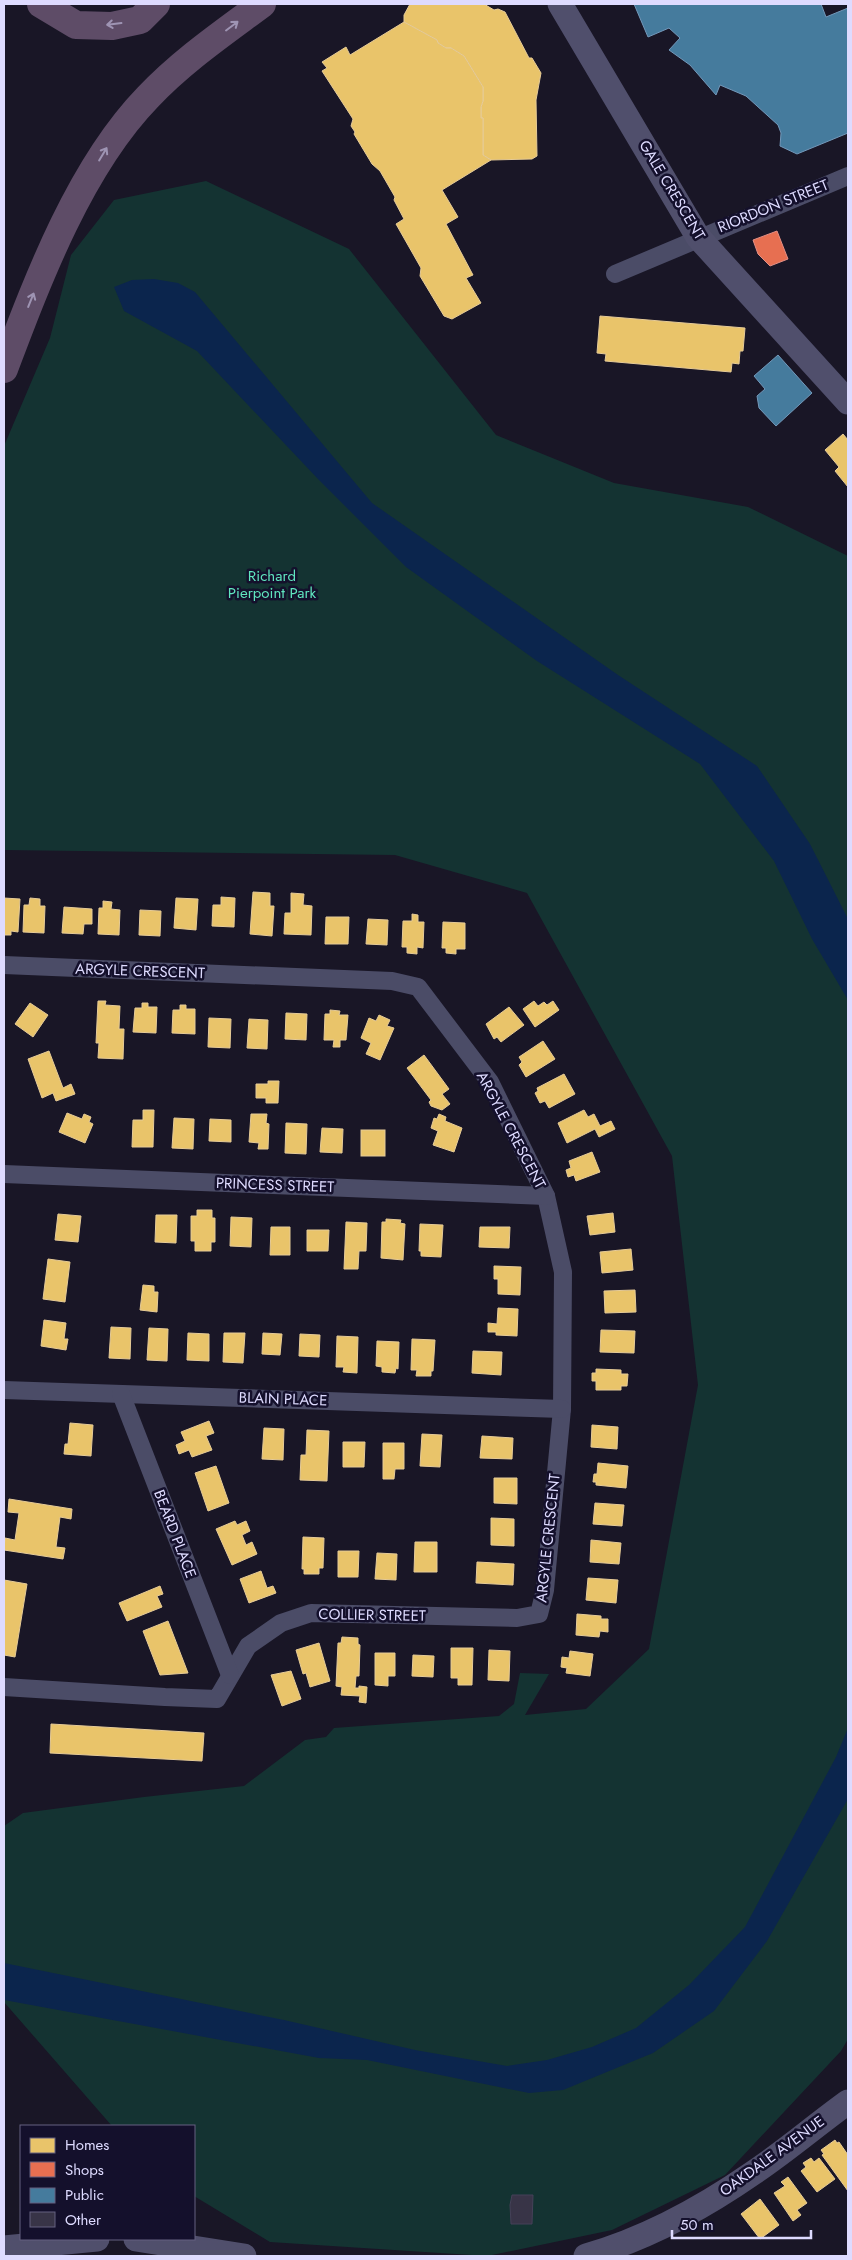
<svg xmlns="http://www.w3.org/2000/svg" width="852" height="2260" font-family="Jost,sans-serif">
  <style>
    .green { fill: #143332 }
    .water { fill: #0b254d }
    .homes { fill: #e9c46a; stroke: #e6cb97 }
    .shops { fill: #e76f51; stroke: #e48f85 }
    .public { fill: #457b9d; stroke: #7398ba }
    .building { fill: #383447; stroke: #454158 }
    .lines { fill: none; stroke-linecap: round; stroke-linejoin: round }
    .street { stroke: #4b4c67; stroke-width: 18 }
    .secondary { stroke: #504f6c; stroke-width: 25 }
    .highway { stroke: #5e4c67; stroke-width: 28 }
    .oneway { stroke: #9e94b3 }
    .labels { text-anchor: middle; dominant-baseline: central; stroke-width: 5; stroke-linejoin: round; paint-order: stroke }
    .street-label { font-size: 15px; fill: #dedbff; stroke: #14102c }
    .park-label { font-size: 15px; fill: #60e6bf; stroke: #14102c }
  </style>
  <rect width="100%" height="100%" fill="#191626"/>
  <polygon class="green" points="206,181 349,249 496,435 614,483 748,507 848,556 848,2039 841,2051 725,2175 612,2230 487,2256 270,2242 194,2196 194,2126 112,2126 4,2002 4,1826 23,1813 144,1797 244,1786 305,1740 326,1737 334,1728 499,1716 514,1704 520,1673 549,1674 525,1715 586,1709 649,1649 698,1385 672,1156 527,893 395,855 4,850 4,446 50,338 71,255 114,200"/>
  <g class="water">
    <polygon points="154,279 178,283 195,292 372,503 618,675 757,766 810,844 848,919 848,1000 812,939 774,861 700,764 537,661 406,567 318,479 197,351 124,311 114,287 132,280"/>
    <polygon points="848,1728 848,1799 767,1941 714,2011 653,2053 563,2090 529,2093 367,2060 319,2058 4,2000 4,1963 284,2020 415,2050 507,2066 547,2060 592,2047 636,2028 689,1985 745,1927 836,1757"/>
  </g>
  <g class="homes">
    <polygon points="410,4 484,4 494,10 498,9 505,12 529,58 532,58 541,73 536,100 537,156 532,159 491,160 483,155 483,118 481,118 481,107 483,101 483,87 464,56 451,48 446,48 438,43 437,40 404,22 404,15"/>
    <polygon points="404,22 437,40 438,43 446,48 451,48 464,56 483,87 483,101 481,107 481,118 483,118 483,155 491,160 442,190 458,217 446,224 473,275 466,278 481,303 452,319 444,316 420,276 421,268 396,224 404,219 394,200 395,197 380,171 372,164 354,134 355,132 351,126 353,119 322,71 327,68 322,62 346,47 350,55"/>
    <polygon points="600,316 745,328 743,351 740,351 739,364 732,363 731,372 605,361 606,354 597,353"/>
    <polygon points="843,434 848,440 848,487 835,471 839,467 825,450"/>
    <polygon points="253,892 270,893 270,906 274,906 272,936 250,934"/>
    <polygon points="291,893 304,894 303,905 312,906 311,935 284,934 285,913 291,913"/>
    <polygon points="221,897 235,898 234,927 212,926 213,905 221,905"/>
    <polygon points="4,898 20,899 18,932 11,931 11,935 4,935"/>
    <polygon points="30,898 40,899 40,906 45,906 44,933 23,932 24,905 29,905"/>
    <polygon points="176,898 198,899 196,930 174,928"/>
    <polygon points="103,901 112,902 111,909 120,910 119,935 98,934 99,908 103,908"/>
    <polygon points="64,907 92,909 92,924 84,924 83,934 62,933"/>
    <polygon points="140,910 161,911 160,936 139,935"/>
    <polygon points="412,914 418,915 418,922 424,922 423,948 417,947 417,954 407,953 407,947 402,947 403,921 412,921"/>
    <polygon points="326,917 349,917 348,944 325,944"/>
    <polygon points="368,919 388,920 387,945 366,944"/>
    <polygon points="443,922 465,923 465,949 456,949 456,954 446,953 446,948 442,948"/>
    <polygon points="98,1001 106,1001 105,1005 120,1006 119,1029 124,1029 123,1059 98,1058 99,1043 96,1043"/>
    <polygon points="534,1001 538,1006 544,1002 547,1005 553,1001 559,1010 535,1027 523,1009"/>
    <polygon points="30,1003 48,1015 33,1037 15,1024"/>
    <polygon points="142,1003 148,1003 148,1007 157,1007 156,1033 133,1032 135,1008 142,1008"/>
    <polygon points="180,1005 186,1005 186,1009 195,1009 195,1034 172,1033 173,1010 180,1010"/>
    <polygon points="509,1007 524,1025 501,1042 497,1037 494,1039 486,1024"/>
    <polygon points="330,1010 340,1011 339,1015 348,1015 346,1040 340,1040 340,1047 333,1047 334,1040 324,1040 325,1014 330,1014"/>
    <polygon points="286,1013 307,1014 306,1040 285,1039"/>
    <polygon points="379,1015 390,1020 387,1026 394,1028 380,1060 366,1054 371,1043 361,1038 369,1018 376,1021"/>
    <polygon points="209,1018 231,1019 230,1048 208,1047"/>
    <polygon points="249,1019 268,1020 267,1049 247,1048"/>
    <polygon points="543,1041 555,1059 526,1077 519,1065 522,1062 519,1057"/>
    <polygon points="49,1051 63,1088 71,1084 75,1094 56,1101 53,1093 42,1098 28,1059"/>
    <polygon points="424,1055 449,1089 442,1094 450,1104 442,1110 431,1106 429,1102 431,1100 407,1068"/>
    <polygon points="564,1074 575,1094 549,1108 545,1101 540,1103 535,1093 538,1091 537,1088"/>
    <polygon points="268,1081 279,1081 278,1103 266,1103 266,1098 256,1098 256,1084 268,1084"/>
    <polygon points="143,1110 154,1110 153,1147 132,1147 133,1120 143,1120"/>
    <polygon points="584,1110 588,1117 594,1114 600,1126 611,1121 615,1129 599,1137 595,1129 567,1143 558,1123"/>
    <polygon points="67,1113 82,1119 84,1114 91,1117 89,1122 93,1124 85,1143 59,1132"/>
    <polygon points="251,1114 267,1114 266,1123 269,1124 268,1149 258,1149 259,1143 249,1142"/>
    <polygon points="439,1114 446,1117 445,1121 462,1128 454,1152 433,1145 438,1131 431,1128 434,1118 437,1119"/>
    <polygon points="174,1118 194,1119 193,1149 172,1148"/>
    <polygon points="210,1119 231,1120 231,1142 209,1141"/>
    <polygon points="286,1123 307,1124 306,1154 285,1153"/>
    <polygon points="322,1128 343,1129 342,1153 320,1152"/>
    <rect x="361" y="1130" width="24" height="26"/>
    <polygon points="592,1152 600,1172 576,1181 574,1175 568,1177 566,1170 571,1168 569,1161"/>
    <polygon points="197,1210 212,1210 212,1218 215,1218 215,1242 211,1242 211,1251 195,1251 195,1241 191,1241 191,1216 197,1216"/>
    <polygon points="613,1213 615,1232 590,1235 587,1216"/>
    <polygon points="58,1214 81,1216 78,1242 55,1240"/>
    <polygon points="156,1215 177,1215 176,1243 155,1242"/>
    <polygon points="231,1217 252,1218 251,1247 230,1246"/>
    <polygon points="386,1219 401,1220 400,1223 405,1224 403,1260 381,1258 382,1222 386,1222"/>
    <polygon points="346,1222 367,1223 366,1251 359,1251 358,1269 344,1269"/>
    <polygon points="420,1224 443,1225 441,1257 421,1256 421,1251 419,1251"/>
    <polygon points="271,1227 290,1227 290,1255 270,1255"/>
    <polygon points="480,1227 510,1227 509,1248 479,1247"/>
    <polygon points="307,1230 329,1230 328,1251 307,1251"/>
    <polygon points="631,1249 633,1270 602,1273 600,1252"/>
    <polygon points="48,1259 70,1262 65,1302 43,1299"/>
    <polygon points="494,1266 521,1267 520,1295 498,1294 498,1279 494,1279"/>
    <polygon points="143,1285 154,1286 154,1292 158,1292 157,1312 140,1310"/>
    <polygon points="635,1290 636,1312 605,1313 604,1291"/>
    <polygon points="498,1308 518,1309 517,1336 496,1335 496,1332 488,1332 488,1323 497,1324"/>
    <polygon points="44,1320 66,1323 64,1339 68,1339 66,1350 41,1346"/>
    <polygon points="111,1327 131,1328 130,1359 109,1358"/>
    <polygon points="149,1328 168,1329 167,1361 147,1360"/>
    <polygon points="601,1330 635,1331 634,1353 600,1352"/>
    <polygon points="188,1333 209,1334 209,1361 187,1360"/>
    <polygon points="224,1333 245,1333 243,1363 223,1362"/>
    <polygon points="263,1333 282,1334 280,1355 262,1354"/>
    <polygon points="300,1334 320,1335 319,1357 299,1356"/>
    <polygon points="337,1336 358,1337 357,1373 343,1372 344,1367 336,1367"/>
    <polygon points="412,1339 435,1340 433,1371 431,1371 431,1376 416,1376 417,1370 411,1370"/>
    <polygon points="377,1341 399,1342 398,1369 396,1368 395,1373 382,1372 382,1367 376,1366"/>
    <polygon points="473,1351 502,1352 501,1375 472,1373"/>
    <polygon points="596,1369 621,1370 621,1374 628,1374 627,1386 621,1386 621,1390 596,1390 596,1381 592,1381 592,1373 596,1373"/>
    <polygon points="209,1421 214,1433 206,1436 212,1450 192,1457 189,1450 179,1454 176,1445 185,1441 181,1432"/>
    <polygon points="70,1423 93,1425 91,1456 64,1454 65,1444 68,1444"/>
    <polygon points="592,1425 618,1427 617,1449 591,1447"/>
    <polygon points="264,1428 284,1429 283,1460 262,1459"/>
    <polygon points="307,1430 329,1431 327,1481 300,1480 301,1455 306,1455"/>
    <polygon points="422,1434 442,1435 440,1467 420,1466"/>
    <polygon points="482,1436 513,1438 512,1459 480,1458"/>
    <polygon points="343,1442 365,1442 364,1467 343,1467"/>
    <polygon points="383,1443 404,1443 404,1469 395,1469 394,1479 383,1479"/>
    <polygon points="598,1463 628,1466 626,1488 596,1485 596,1482 593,1482 594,1474 597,1474"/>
    <polygon points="216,1466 229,1503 208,1511 195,1473"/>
    <polygon points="494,1478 517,1478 517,1504 494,1503"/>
    <polygon points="9,1499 72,1509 71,1519 60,1517 56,1547 65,1548 63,1559 4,1550 5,1538 15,1540 19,1513 8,1512"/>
    <polygon points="595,1503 624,1505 622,1526 593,1524"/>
    <polygon points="491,1518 514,1519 514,1546 491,1545"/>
    <polygon points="235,1521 237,1525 246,1521 250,1531 242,1535 246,1545 252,1542 257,1554 232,1565 216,1529"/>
    <polygon points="303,1537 324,1538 323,1568 319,1568 319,1574 304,1574 304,1569 302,1569"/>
    <polygon points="591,1540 621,1543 619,1564 590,1562"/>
    <polygon points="415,1542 437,1542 437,1572 414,1572"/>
    <polygon points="338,1551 359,1551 358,1577 338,1577"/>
    <polygon points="377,1553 397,1554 396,1580 375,1579"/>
    <polygon points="477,1562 514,1564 513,1585 476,1583"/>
    <polygon points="261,1571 267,1588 273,1586 276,1593 249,1603 240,1579"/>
    <polygon points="588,1578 618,1580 616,1603 586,1600"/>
    <polygon points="4,1580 27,1584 15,1657 4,1655"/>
    <polygon points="160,1586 163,1594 157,1596 162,1607 127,1621 119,1603"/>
    <polygon points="577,1614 601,1616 601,1619 608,1619 608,1632 600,1631 599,1637 576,1635"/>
    <polygon points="168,1621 188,1673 160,1675 143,1631"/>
    <polygon points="342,1637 358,1638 358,1644 360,1645 359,1676 356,1676 355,1688 359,1688 359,1686 367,1687 366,1703 359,1702 360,1696 341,1695 342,1687 336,1686 338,1643 341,1643"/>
    <polygon points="319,1643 330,1681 310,1687 306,1673 303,1674 296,1650"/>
    <polygon points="451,1648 473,1648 472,1685 458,1685 458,1678 451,1678"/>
    <polygon points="489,1650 510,1651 509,1681 488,1680"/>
    <polygon points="570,1651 593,1654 590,1676 566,1673 567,1668 561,1667 562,1657 569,1658"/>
    <polygon points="375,1653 395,1653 395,1676 388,1676 388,1686 375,1685"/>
    <polygon points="413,1655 434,1656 433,1677 412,1676"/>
    <polygon points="291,1671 301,1699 282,1706 271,1675"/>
    <polygon points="51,1724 204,1733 202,1761 50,1753"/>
    <polygon points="835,2140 837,2143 839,2142 848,2155 848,2191 822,2155 824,2154 821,2150"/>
    <polygon points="811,2158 814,2162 819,2158 835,2179 817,2192 801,2171 806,2167 803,2163"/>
    <polygon points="788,2177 807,2203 797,2210 801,2215 793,2221 774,2193 785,2186 781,2182"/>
    <polygon points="760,2199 779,2225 760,2239 741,2214"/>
  </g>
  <polygon class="shops" points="777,231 788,259 770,266 758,254 753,240"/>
  <g class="public">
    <polygon points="634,4 821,4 826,17 848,8 848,133 797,154 780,146 781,133 778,125 746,96 720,85 716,95 690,65 669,50 680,38 669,28 648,37"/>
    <polygon points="778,355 812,393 776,426 759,408 757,396 765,389 754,376"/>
  </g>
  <polygon class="building" points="512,2195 533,2195 532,2224 511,2224 510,2205"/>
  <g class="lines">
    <g class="street">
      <polyline points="615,274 848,176"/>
      <polyline points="4,965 392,981 418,987 490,1082 546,1196 563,1272 562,1409 545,1590 539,1614 517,1618 311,1613 281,1623 248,1646 217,1699 165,1697 4,1687"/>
      <polyline points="4,1174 546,1196"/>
      <polyline points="4,1390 562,1409"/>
      <polyline points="121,1394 230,1675"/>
    </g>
    <g class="secondary">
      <polyline points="560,4 698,237 848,402"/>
      <polyline points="136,2239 244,2256"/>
      <polyline points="4,2248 97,2239"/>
      <path d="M586 2256C646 2239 701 2209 753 2173 786 2151 816 2125 848 2102"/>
    </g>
    <g class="highway">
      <polyline points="41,4 76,25 112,26 140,20 156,4"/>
      <path d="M4 369C38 279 80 167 148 97 182 61 223 33 262 4"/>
    </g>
  </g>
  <defs><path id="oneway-shaft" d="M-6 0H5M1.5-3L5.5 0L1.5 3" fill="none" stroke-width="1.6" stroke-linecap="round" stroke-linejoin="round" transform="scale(1.25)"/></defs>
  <g class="oneway">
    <use href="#oneway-shaft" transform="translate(114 24) rotate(173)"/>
    <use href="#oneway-shaft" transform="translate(232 26) rotate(-37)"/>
    <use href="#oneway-shaft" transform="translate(103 154) rotate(-59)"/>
    <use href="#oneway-shaft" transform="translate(31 300) rotate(-68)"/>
  </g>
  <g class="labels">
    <g class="street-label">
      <text transform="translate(672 190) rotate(59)">GALE CRESCENT</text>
      <text transform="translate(773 206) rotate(-22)">RIORDON STREET</text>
      <text transform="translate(140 971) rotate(2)">ARGYLE CRESCENT</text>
      <text transform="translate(511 1130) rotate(62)">ARGYLE CRESCENT</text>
      <text transform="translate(275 1185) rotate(2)">PRINCESS STREET</text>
      <text transform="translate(283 1399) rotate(2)">BLAIN PLACE</text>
      <text transform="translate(175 1534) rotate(69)">BEARD PLACE</text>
      <text transform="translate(548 1538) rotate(-84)">ARGYLE CRESCENT</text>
      <text transform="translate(372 1615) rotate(1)">COLLIER STREET</text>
      <text transform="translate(772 2156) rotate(-36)">OAKDALE AVENUE</text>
    </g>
    <g class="park-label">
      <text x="272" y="576">Richard<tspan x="272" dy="17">Pierpoint Park</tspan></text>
    </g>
  </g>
  <rect width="852" height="2260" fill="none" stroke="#dedbff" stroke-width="10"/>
  <rect x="20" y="2125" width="175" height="115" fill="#14102c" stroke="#656180"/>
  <rect x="30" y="2138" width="25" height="15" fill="#e9c46a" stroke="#656180"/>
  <text x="65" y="2150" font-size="15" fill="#dedbff">Homes</text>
  <rect x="30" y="2162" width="25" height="15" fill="#e76f51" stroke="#656180"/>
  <text x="65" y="2175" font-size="15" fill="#dedbff">Shops</text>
  <rect x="30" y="2188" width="25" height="15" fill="#457b9d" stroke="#656180"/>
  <text x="65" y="2200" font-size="15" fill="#dedbff">Public</text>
  <rect x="30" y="2212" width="25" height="15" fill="#383447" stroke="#656180"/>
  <text x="65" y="2225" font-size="15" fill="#dedbff">Other</text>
  <path d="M672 2230v8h139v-8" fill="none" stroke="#dedbff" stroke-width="2.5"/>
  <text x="680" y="2230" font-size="15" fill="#dedbff" stroke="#14102c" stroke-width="4" paint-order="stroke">50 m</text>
</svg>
